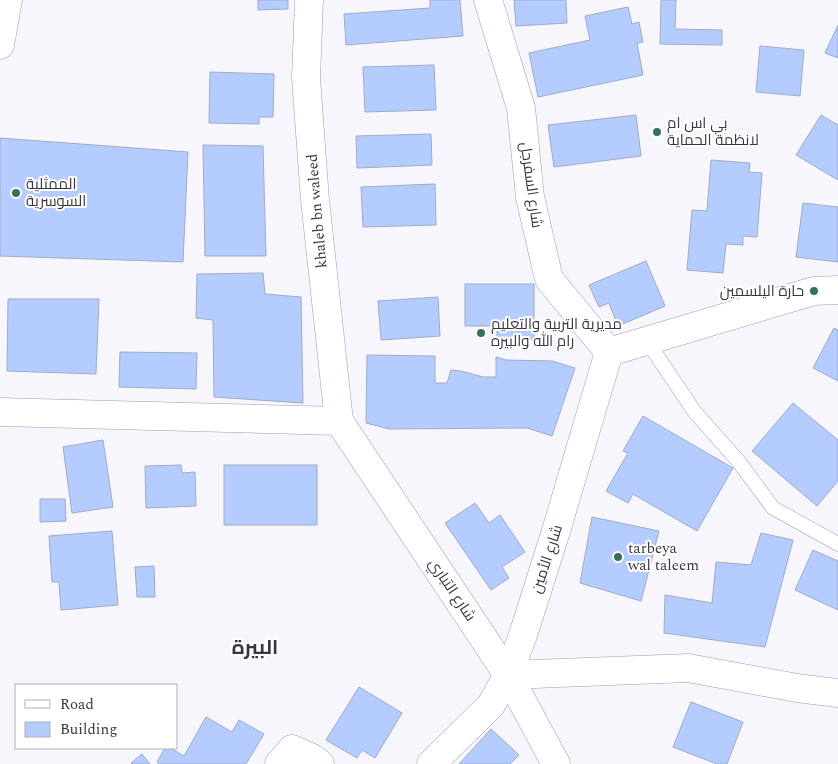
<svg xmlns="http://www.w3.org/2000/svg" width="838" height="764" font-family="Spectral,Cairo,serif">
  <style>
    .building { fill: #b4ccff; stroke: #9fabc2 }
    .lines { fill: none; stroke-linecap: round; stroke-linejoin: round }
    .lane-casing { stroke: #9d9bb4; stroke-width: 15 }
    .street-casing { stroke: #9d9bb4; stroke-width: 29 }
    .secondary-casing { stroke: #9d9bb4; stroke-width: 29 }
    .lane { stroke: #fff; stroke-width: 14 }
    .street { stroke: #fff; stroke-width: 28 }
    .secondary { stroke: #fff; stroke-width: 28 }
    .poi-dot { fill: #35715b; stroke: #fff; stroke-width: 2 }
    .labels { text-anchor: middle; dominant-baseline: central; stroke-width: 4; stroke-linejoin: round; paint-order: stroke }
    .poi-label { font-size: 15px; fill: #383741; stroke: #fff; text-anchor: start }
    .street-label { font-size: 15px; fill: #383741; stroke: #fff }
    .district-label { font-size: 20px; font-weight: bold; fill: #383741; stroke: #fff }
  </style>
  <rect width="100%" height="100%" fill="#f6f6fc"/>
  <g class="building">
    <polygon points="258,0 288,0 288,9 258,10"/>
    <polygon points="430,0 460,0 463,36 346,45 344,14 430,8"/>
    <polygon points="514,0 566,0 567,23 516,26"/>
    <polygon points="661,0 676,0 675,29 722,30 722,45 660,44"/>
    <polygon points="628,7 632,24 639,22 643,42 637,43 643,75 538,97 529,53 590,40 585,16"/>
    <polygon points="838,25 838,58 825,53"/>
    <polygon points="760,46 804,50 800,96 756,92"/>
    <polygon points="434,65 436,110 365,112 363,67"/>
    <polygon points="210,72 274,74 273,117 259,117 259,124 209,123"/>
    <polygon points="636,115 641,156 554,167 548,125"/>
    <polygon points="821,115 838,125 838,180 796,155"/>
    <polygon points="431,134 432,165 357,168 356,136"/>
    <polygon points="0,138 188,152 183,262 0,256"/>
    <polygon points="203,145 263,146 266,256 205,256"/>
    <polygon points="711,160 750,163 749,172 762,173 757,237 743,236 743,245 726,244 723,273 687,270 692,210 707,211"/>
    <polygon points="435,184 436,225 363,227 361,187"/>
    <polygon points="803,203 838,207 838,262 796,257"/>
    <polygon points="646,261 665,306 618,326 609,303 599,307 589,285"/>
    <polygon points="263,273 265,294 301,297 303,403 214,397 213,320 196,318 197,274"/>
    <polygon points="465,284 534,284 534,339 497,339 497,326 465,326"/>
    <polygon points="438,297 440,336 381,340 378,301"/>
    <polygon points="8,299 99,299 96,374 7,371"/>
    <polygon points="834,328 838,330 838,381 813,368"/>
    <polygon points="120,352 197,353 196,389 119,387"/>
    <polygon points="367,355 435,356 435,383 447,383 451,370 461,371 483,377 496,377 496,357 506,360 552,361 575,368 552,436 527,428 389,429 366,423"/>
    <polygon points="793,403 838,440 838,481 817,506 752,451"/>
    <polygon points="643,416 733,468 697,531 633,494 628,503 606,491 628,453 623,451"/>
    <polygon points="103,440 113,507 72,513 63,447"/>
    <polygon points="181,465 182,473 195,472 196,506 146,508 145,466"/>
    <rect x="224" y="465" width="93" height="60"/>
    <polygon points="40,499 65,499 66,521 40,522"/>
    <polygon points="475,503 489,523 500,515 525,552 502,567 509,578 491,590 445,523"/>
    <polygon points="592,517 659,531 641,601 580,583"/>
    <polygon points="112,531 118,605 61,610 59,582 52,582 49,536"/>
    <polygon points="761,533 793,540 765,647 664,633 665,595 712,603 716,562 751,565"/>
    <polygon points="813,550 838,561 838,610 795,590"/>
    <polygon points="154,566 155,597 137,597 135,567"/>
    <polygon points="359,687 402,713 375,758 362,750 357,758 326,740"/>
    <polygon points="691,702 743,722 727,764 717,764 673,747"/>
    <polygon points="206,717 232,732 239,720 264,734 246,764 159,764 157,762 165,748 170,748 184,756"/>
    <polygon points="491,729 519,755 510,764 459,764"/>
    <polygon points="142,754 150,764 132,764 131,763"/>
  </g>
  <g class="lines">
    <defs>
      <polyline id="lane" points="647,341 694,411 739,462 773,508 838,544"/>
      <g id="street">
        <polyline points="309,0 306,78 315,200 339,421 508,675 556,764"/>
        <polyline points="488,0 521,108 530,197 549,279 609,352"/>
        <polyline points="0,412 339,421"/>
        <polyline points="508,675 688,668 797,688 838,693"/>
        <polyline points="279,764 292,749 312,758 320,764"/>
        <polyline points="431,764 491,705 508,675 523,635 556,531 609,352 814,291 838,290"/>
      </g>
      <polyline id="secondary" points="0,45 8,0"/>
    </defs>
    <use href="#lane" class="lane-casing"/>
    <use href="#street" class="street-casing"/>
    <use href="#secondary" class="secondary-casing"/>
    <use href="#lane" class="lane"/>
    <use href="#street" class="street"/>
    <use href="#secondary" class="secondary"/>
  </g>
  <g class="poi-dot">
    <circle cx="657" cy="132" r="5"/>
    <circle cx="16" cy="193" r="5"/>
    <circle cx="814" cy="291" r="5"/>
    <circle cx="481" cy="333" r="5"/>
    <circle cx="618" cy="557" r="5"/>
  </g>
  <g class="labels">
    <g class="poi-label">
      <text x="667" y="123">بي اس ام<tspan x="667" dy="17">لانظمة الحماية</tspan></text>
      <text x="26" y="184">الممثلية<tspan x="26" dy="17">السوسرية</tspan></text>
      <text x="804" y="291" text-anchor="end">حارة اليلسمين</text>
      <text x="491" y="324">مديرية التربية والتعليم<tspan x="491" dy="17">رام الله والبيره</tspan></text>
      <text x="628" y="548">tarbeya<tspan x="628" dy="17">wal taleem</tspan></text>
    </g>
    <g class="street-label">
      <text transform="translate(531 185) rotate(82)">شارع السفرجل</text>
      <text transform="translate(317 211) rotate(-95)">khaleb bn waleed</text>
      <text transform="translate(547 559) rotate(-72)">شارع الأمين</text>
      <text transform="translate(452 590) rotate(56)">شارع التباري</text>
    </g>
    <g class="district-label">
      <text x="255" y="648">البيرة</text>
    </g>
  </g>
  <rect x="15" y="684" width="162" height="65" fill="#ffffff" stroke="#afafb3"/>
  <rect x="25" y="700" width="25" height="8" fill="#ffffff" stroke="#afafb3"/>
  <text x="60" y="709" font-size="15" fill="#383741">Road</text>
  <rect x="25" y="722" width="25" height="15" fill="#b4ccff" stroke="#afafb3"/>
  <text x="60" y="734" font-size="15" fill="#383741">Building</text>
</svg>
